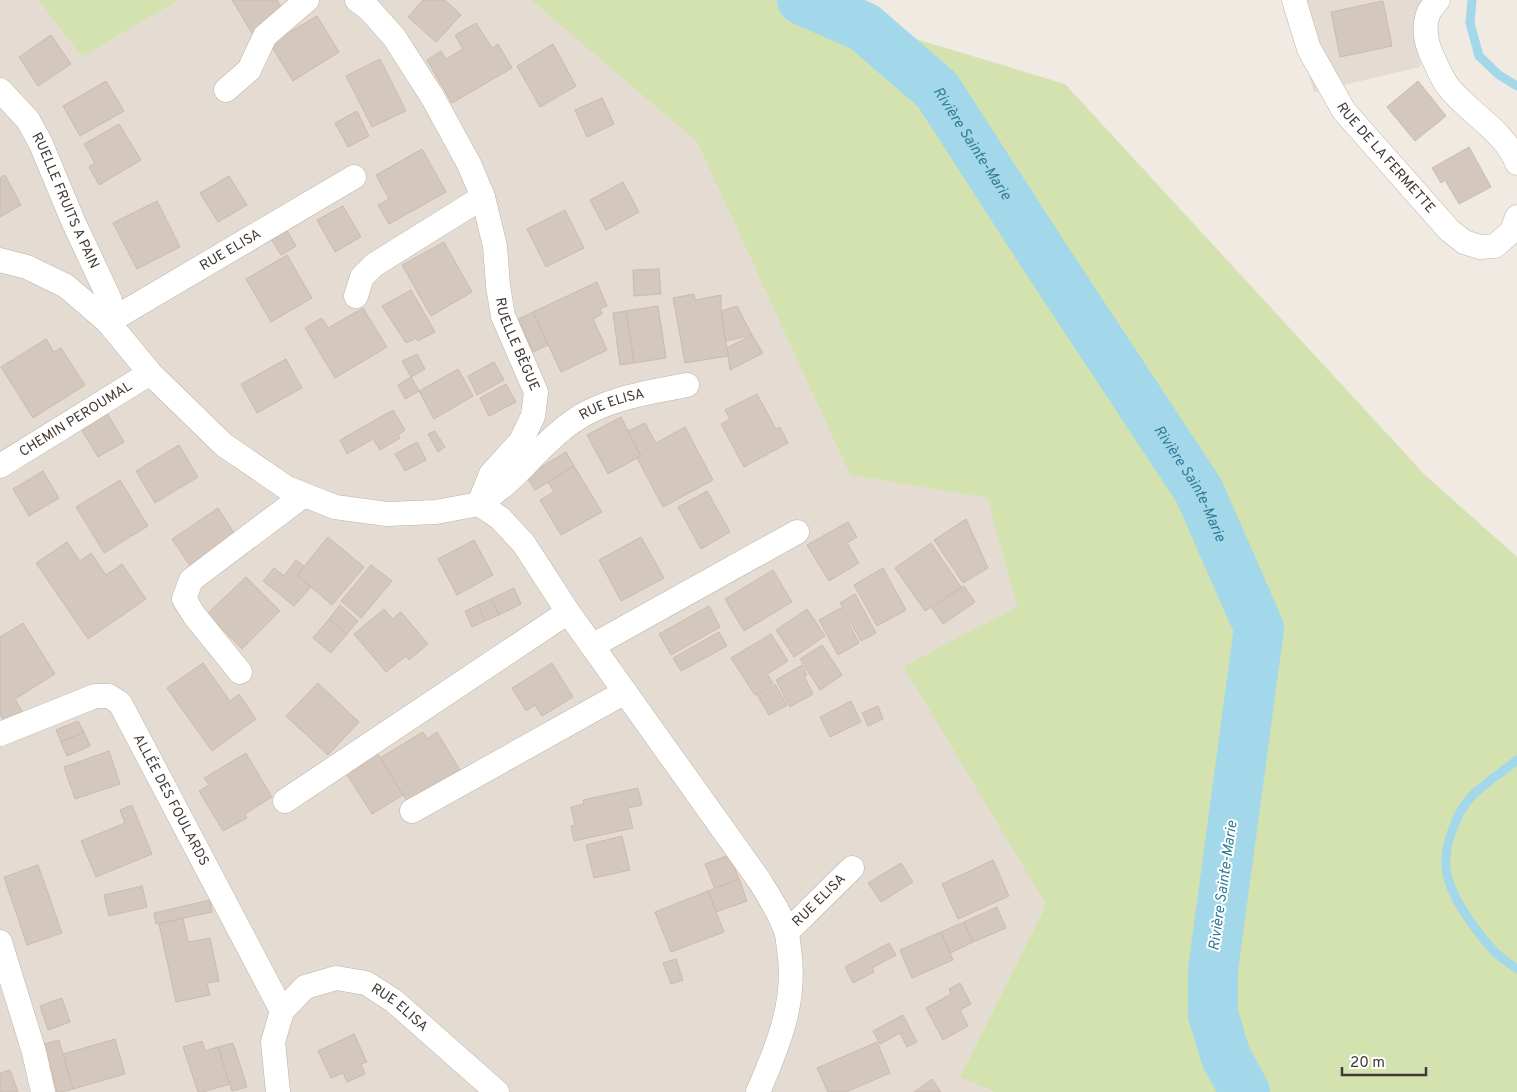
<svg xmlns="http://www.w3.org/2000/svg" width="1517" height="1092" font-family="Overpass,sans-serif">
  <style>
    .residential { fill: #e4dbd2 }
    .green { fill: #d3e2ae }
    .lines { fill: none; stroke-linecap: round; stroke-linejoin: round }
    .stream { stroke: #a3d8ea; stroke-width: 9 }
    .river { stroke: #a3d8ea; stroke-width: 50 }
    .building { fill: #d4c7bd; stroke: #cbbbad }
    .street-casing { stroke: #beb3aa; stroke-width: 25 }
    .street { stroke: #fff; stroke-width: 24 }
    .labels { text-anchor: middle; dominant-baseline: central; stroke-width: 4; stroke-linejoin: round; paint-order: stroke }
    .street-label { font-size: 14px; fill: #423a34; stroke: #fff }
    .water-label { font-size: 15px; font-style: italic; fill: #327c96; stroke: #fff }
  </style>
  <rect width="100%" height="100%" fill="#f0eae3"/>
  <g class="residential">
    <polygon points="0,0 38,0 82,57 179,0 531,0 697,142 850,475 987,498 1017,607 903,666 1046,905 960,1077 993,1092 0,1092"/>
    <polygon points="1287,0 1427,0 1420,67 1314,92"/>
  </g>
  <g class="green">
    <polygon points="38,0 179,0 82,57"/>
    <polygon points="531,0 786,0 1065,84 1424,474 1517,557 1517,1092 994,1092 960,1077 1046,905 903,666 1017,607 987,498 850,475 697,142"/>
  </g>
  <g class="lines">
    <g class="stream">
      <polyline points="1472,0 1470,23 1479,56 1499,75 1517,86"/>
      <path d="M1517 760C1504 771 1479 787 1469 799 1456 815 1444 846 1446 867 1448 894 1475 930 1493 950 1499 957 1509 963 1517 969"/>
    </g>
    <path class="river" id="s1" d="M802 0 864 27 937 90 1046 259 1199 491 1259 628 1213 970V1014L1226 1057 1245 1092"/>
  </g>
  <g class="building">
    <polygon points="232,0 277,0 286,15 253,35"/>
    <polygon points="423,0 445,0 461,15 436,42 408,17"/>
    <polygon points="1383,1 1392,46 1340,57 1331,12"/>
    <polygon points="317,16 339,52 293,81 270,44"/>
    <polygon points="476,23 492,48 498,44 512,68 452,103 427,60 441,51 446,59 463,49 455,35"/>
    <polygon points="51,35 71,64 38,86 19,57"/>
    <polygon points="553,44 576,86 540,107 517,66"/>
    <polygon points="380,59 406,111 372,127 346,76"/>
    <polygon points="106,81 124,111 80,136 63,106"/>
    <polygon points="1418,81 1446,116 1415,141 1387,107"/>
    <polygon points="602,98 614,124 587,137 575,110"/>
    <polygon points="357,111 369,136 348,147 335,123"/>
    <polygon points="119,124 141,160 99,185 89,167 95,163 84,144"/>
    <polygon points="1469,147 1491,187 1459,204 1445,180 1441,183 1432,168"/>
    <polygon points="422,149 446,192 389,224 378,205 389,199 376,175"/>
    <polygon points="5,175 21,205 0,217 0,178"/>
    <polygon points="229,176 247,205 218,222 200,193"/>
    <polygon points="623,182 639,212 606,230 590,200"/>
    <polygon points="157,201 180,247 137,269 113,223"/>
    <polygon points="343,206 361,237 335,252 317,220"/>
    <polygon points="565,210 584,248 546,267 527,229"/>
    <polygon points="285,227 296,246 281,255 270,237"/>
    <polygon points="444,242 472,292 431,316 402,265"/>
    <polygon points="287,255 312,298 271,322 246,279"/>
    <polygon points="659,269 661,294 634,296 633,270"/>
    <polygon points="597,282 607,306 600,309 602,314 593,319 607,350 561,372 533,312"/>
    <polygon points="411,290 435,332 418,341 416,338 406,343 382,306"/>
    <polygon points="694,294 695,300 721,295 721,311 728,356 685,363 673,298"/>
    <polygon points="658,306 666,358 634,363 626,311"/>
    <polygon points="737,306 752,335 726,341 721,311"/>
    <polygon points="363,308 387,347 335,378 305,328 322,318 328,328"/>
    <polygon points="626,311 634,363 620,365 613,313"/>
    <polygon points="533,312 548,345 533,352 518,319"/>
    <polygon points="752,335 763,353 730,370 727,348"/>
    <polygon points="46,339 54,352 61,348 85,385 33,418 1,367"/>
    <polygon points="417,354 425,369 411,377 402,361"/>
    <polygon points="286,359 302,388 257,413 241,384"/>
    <polygon points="494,362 504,380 477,395 468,376"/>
    <polygon points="458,369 473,396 434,419 419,391"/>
    <polygon points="411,377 419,391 405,399 398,385"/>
    <polygon points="506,384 516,402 489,416 480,398"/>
    <polygon points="757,394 776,429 780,427 788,443 744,467 721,424 730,419 725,410"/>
    <polygon points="393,410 405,430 398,435 400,438 380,450 373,439 347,454 340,440"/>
    <polygon points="107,413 124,442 98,457 81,429"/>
    <polygon points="621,417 641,456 608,474 587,435"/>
    <polygon points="645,423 656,443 685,427 713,480 663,507 637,458 641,456 628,431"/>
    <polygon points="435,431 445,447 438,452 428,434"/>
    <polygon points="417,442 426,460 405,471 395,454"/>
    <polygon points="179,445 198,477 155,503 136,471"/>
    <polygon points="566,452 574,466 535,490 526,476"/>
    <polygon points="574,466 602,512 561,535 540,500 554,492 548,482"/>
    <polygon points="43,471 59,498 29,516 13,489"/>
    <polygon points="120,480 148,526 104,553 76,507"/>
    <polygon points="707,491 730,532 701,549 678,507"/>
    <polygon points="218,508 236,536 190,566 172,539"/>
    <polygon points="966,519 988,568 963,583 934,540"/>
    <polygon points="848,522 857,537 847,543 859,563 829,581 807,545"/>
    <polygon points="328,537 364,567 332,605 297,575"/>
    <polygon points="641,537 664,578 621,601 599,560"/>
    <polygon points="474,540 493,575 457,595 438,559"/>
    <polygon points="67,542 80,561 91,553 106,575 122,564 146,599 88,639 36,563"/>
    <polygon points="931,543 961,587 925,611 895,568"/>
    <polygon points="296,560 304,566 297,575 311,587 294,606 263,581 274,568 284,576"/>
    <polygon points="371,565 392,581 361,618 341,601"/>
    <polygon points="883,568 906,610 877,626 854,585"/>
    <polygon points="773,570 792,602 744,631 725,599"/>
    <polygon points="246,577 280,611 242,649 207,614"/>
    <polygon points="964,586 975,602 943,624 932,608"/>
    <polygon points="514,588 521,604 499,615 491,599"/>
    <polygon points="855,594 876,633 861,641 840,603"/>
    <polygon points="491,599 499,615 485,621 478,605"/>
    <polygon points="340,605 358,621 347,634 329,619"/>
    <polygon points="478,605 485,621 472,627 465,611"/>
    <polygon points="709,606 720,627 671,655 659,634"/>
    <polygon points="841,608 859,643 838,655 819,620"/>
    <polygon points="384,609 392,619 401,612 428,644 409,660 406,656 386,672 354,634"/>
    <polygon points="807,609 825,636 794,657 776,630"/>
    <polygon points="329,619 347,634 331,653 313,638"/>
    <polygon points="23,623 55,674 15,699 22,711 5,722 0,715 0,637"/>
    <polygon points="719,632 727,646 681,671 673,658"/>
    <polygon points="771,634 788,661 767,674 773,683 755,695 731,658"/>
    <polygon points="822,645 842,675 820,690 800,659"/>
    <polygon points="203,663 230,701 239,694 256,719 212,751 167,688"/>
    <polygon points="552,663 573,697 542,716 535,705 526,711 512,688"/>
    <polygon points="802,665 807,675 804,676 813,694 790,707 776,680"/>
    <polygon points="318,683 359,722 328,755 286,716"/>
    <polygon points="775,684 787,705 769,715 757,695"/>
    <polygon points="851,701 861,722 830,737 820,717"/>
    <polygon points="878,706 883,719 868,726 862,713"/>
    <polygon points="78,721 84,732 61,742 56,730"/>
    <polygon points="84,732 90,746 67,756 61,742"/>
    <polygon points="423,732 427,739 437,732 460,770 408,803 380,758"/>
    <polygon points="109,751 120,784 75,799 64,767"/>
    <polygon points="376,751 403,795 372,814 344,770"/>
    <polygon points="246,753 272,797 245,814 247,818 223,831 199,791 209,785 204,778"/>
    <polygon points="638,788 642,805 628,808 633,828 574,841 571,826 575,825 571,807 584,804 583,800"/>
    <polygon points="132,805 152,854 96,877 81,841 125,823 120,810"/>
    <polygon points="622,836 630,870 594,878 586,845"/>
    <polygon points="729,855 739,879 715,889 705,864"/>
    <polygon points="993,860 1009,896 958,919 942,884"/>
    <polygon points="901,863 913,882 881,902 868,883"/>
    <polygon points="38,865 62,933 27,945 4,877"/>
    <polygon points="739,879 747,901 716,912 708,891"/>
    <polygon points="142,886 147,907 109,916 104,895"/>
    <polygon points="708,891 724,932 671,952 655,912"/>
    <polygon points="210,900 212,912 156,924 154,913"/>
    <polygon points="997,907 1006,928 973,942 964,922"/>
    <polygon points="183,918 188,942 210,938 219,981 207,983 210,995 176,1002 159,924"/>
    <polygon points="964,922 973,942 950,953 941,932"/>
    <polygon points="941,932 953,960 912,978 900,950"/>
    <polygon points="889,943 896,955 872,968 874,972 853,983 845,967"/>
    <polygon points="676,959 683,980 671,984 663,963"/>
    <polygon points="960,983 971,1004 960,1010 968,1026 943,1040 926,1008 951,994 949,989"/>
    <polygon points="62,998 70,1022 48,1030 40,1006"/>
    <polygon points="903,1015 917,1042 907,1047 900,1033 880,1044 873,1031"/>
    <polygon points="354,1034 367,1062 361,1064 365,1074 347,1082 343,1073 331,1078 318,1051"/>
    <polygon points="115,1039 125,1074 73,1089 63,1054"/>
    <polygon points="59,1040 73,1089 62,1092 57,1092 44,1044"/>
    <polygon points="202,1041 205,1051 218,1047 230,1084 203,1092 198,1092 183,1047"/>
    <polygon points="877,1042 890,1073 846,1092 828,1092 817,1068"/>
    <polygon points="233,1043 247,1087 232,1091 218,1047"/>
    <polygon points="10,1070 18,1092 0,1092 0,1073"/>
    <polygon points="932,1079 941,1092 914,1092"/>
  </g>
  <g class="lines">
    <defs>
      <g id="street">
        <path id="s2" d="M357 0 368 8 394 37 433 98 469 164 483 197 495 246 498 286 503 316 536 392 533 416 521 441 491 474 479 504"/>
        <path id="s3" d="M1294 0 1309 49 1344 111 1449 230 1464 242 1480 247 1495 246 1512 231 1517 217"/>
        <path d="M1438 0C1435 4 1431 8 1429 12 1422 28 1427 46 1434 60 1439 70 1443 82 1451 90 1472 115 1505 132 1517 163"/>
        <path id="s4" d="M0 90 28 120 41 144 73 221 110 300 108 322"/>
        <polyline points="226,90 249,70 265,36 307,0"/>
        <path d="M0 260 27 267 66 286 108 322 150 373 224 445 287 488 335 507 387 514 436 512 479 504 500 518 524 544 568 612 759 880C769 896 780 913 786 931 788 936 788 943 789 949 797 1001 778 1046 758 1092"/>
        <polyline points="356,296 362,277 374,265 483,197"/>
        <path id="s5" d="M108 322 354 177"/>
        <path id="s6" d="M0 466 150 373"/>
        <path id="s7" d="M481 503C491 495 502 488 511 479 531 460 549 438 572 422 604 399 649 392 687 385"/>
        <polyline points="592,646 797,532"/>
        <polyline points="240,672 194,615 184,599 191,580 304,495"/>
        <path id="s8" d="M0 734 95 696H109L120 703 282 1011"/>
        <polyline points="285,801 568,612"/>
        <polyline points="412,811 625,692"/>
        <path id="s9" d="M787 932 852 868"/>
        <polyline points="0,942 34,1052 43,1092"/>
        <path id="s10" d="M278 1092 273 1042 282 1011 305 987 336 978 366 983 394 1001 497 1092"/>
      </g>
    </defs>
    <use href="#street" class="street-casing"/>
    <use href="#street" class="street"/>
  </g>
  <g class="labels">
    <g class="street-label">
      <text stroke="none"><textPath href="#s3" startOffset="185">RUE DE LA FERMETTE</textPath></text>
      <text stroke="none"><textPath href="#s4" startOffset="130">RUELLE FRUITS A PAIN</textPath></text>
      <text stroke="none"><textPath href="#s5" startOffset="142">RUE ELISA</textPath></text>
      <text stroke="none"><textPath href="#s2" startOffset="388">RUELLE BÈGUE</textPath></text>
      <text stroke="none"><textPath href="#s7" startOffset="166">RUE ELISA</textPath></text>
      <text stroke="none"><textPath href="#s6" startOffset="89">CHEMIN PEROUMAL</textPath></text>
      <text stroke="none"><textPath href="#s8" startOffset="239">ALLÉE DES FOULARDS</textPath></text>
      <text stroke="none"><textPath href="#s9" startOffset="45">RUE ELISA</textPath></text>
      <text stroke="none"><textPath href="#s10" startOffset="220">RUE ELISA</textPath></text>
    </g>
    <g class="water-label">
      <text stroke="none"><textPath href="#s1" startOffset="228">Rivière Sainte-Marie</textPath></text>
      <text stroke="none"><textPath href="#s1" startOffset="632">Rivière Sainte-Marie</textPath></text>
      <text transform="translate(1224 886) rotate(-82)">Rivière Sainte-Marie</text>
    </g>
  </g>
  <path d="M1342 1067v8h84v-8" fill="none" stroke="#423a34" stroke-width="2.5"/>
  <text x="1350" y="1067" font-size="15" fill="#423a34" stroke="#ffffff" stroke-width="4" paint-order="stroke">20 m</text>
</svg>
